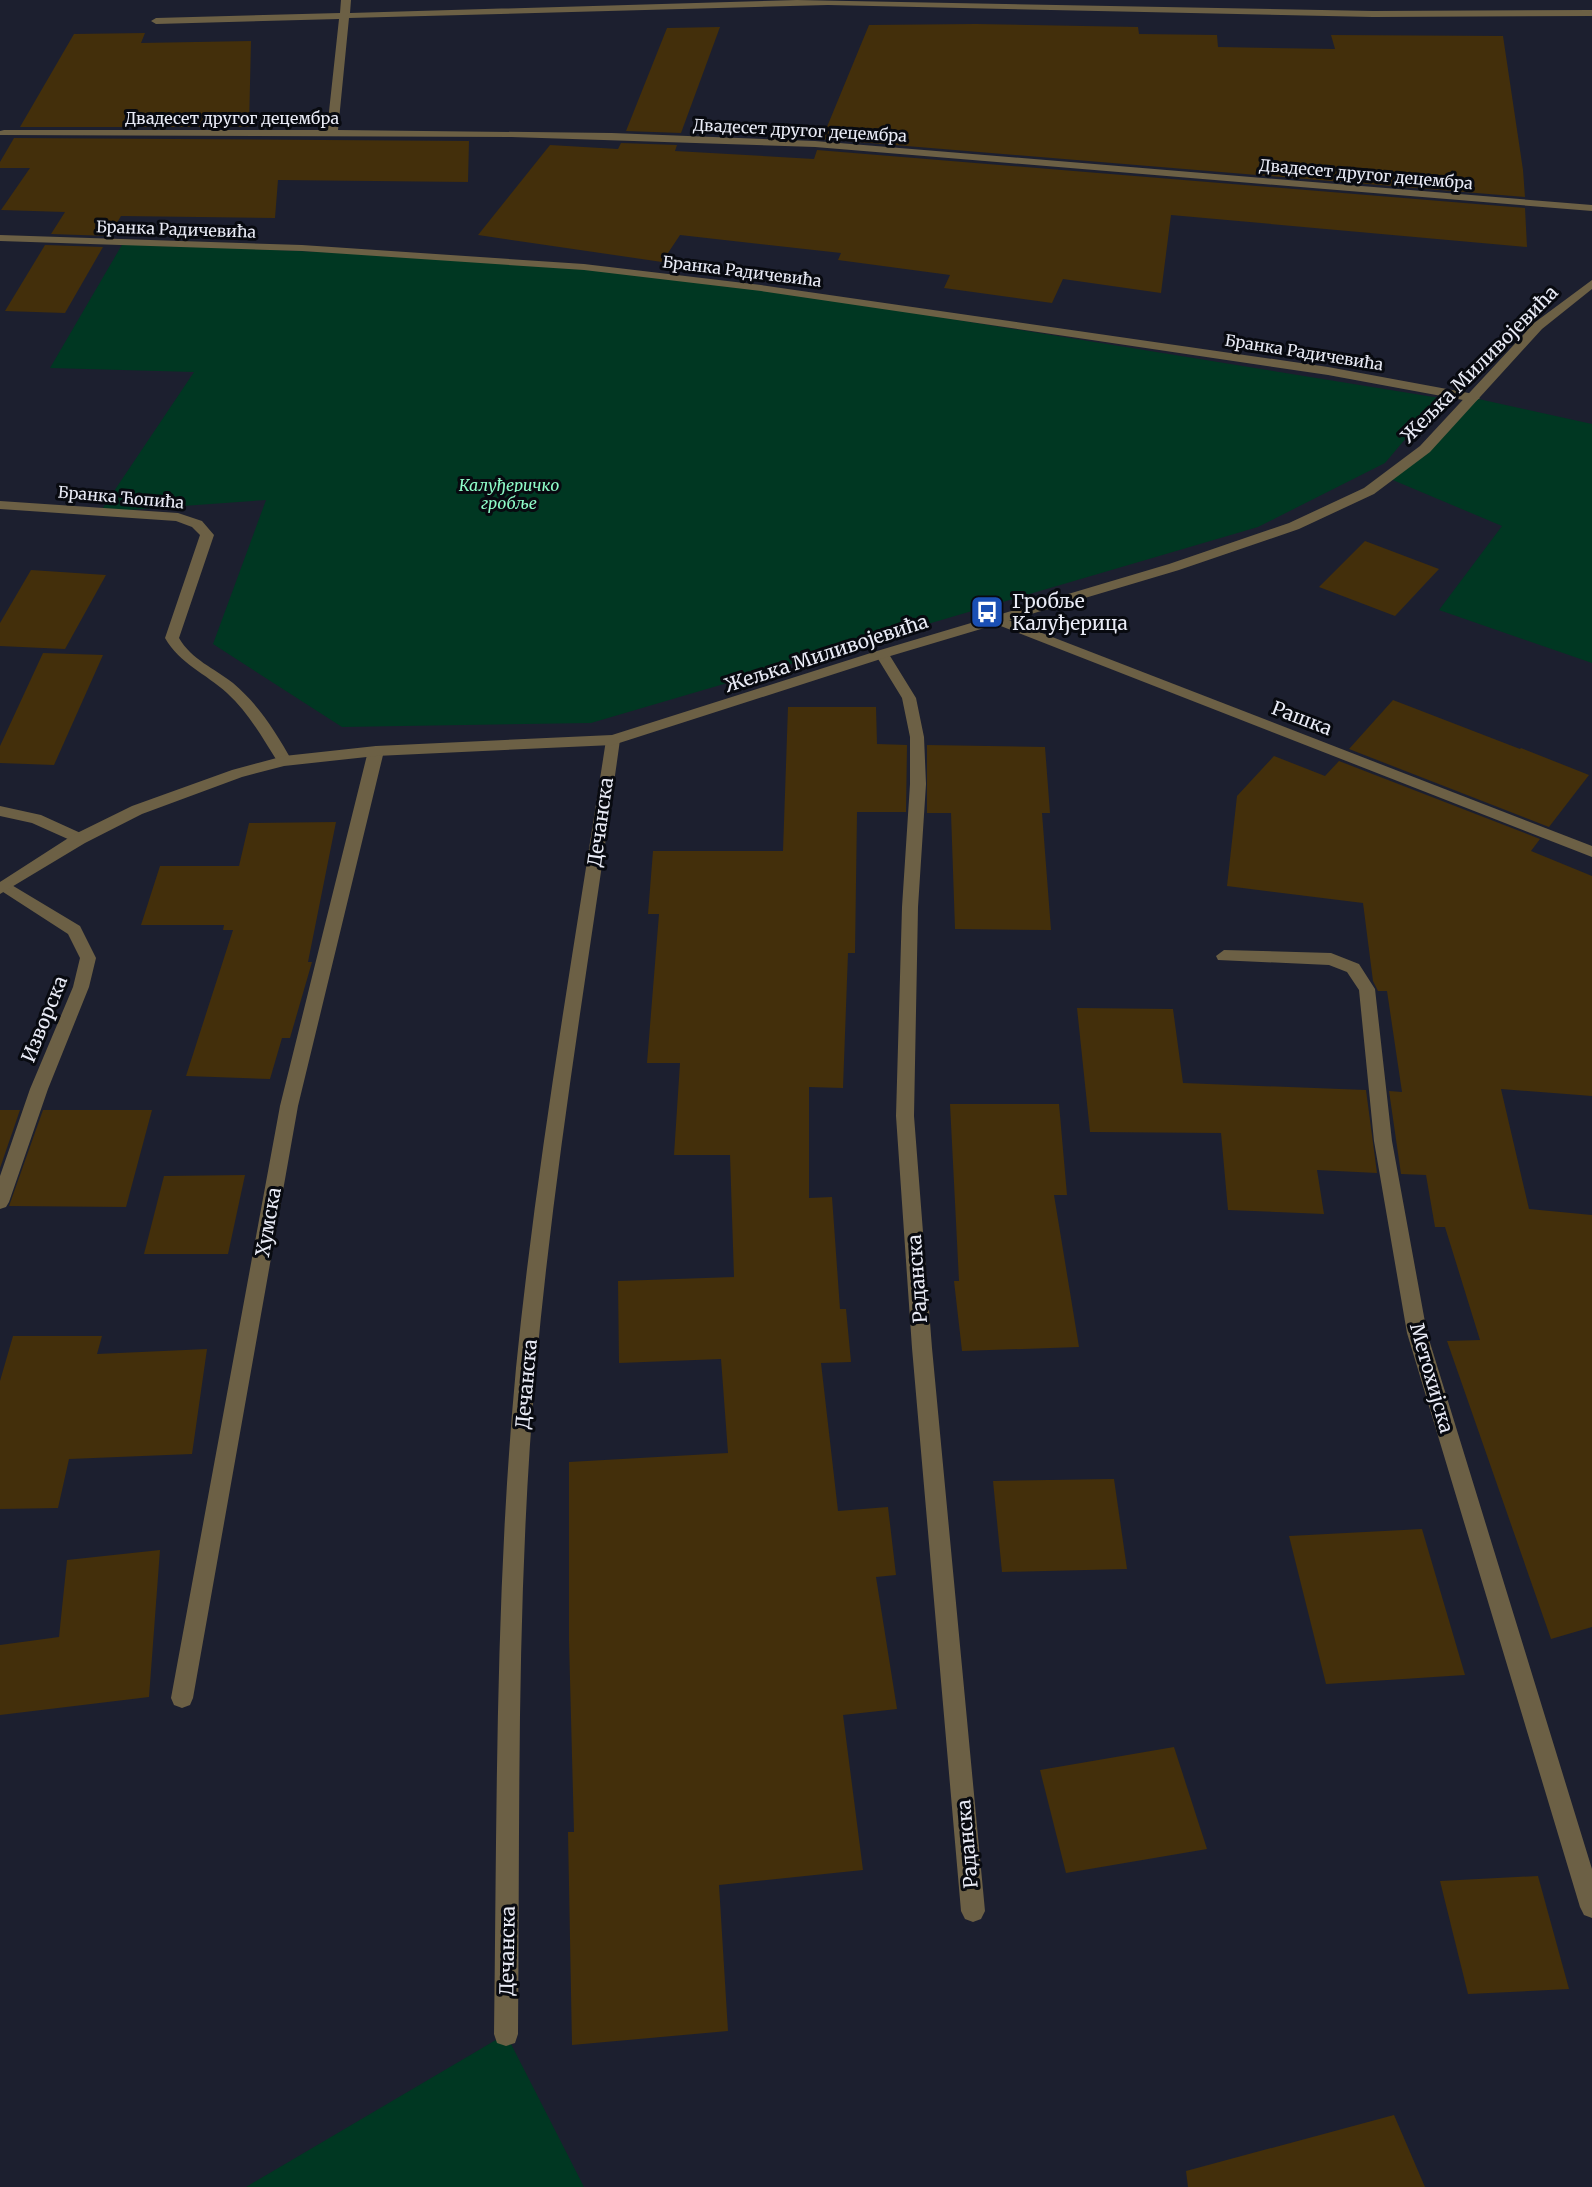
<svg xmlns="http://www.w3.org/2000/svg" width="1592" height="2187" font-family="Merriweather,serif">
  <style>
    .green { fill: #003722 }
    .building { fill: #432f0b }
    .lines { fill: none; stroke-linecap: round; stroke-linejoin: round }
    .minor { fill: #6c6045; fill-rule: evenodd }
    .tertiary { fill: #6c6045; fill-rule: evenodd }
    .labels { text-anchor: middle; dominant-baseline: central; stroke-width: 6; stroke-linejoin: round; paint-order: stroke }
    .far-street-label { font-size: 16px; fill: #e9ebf6; stroke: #080a10 }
    .far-park-label { font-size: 16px; font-style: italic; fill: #8efcc8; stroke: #080a10 }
    .street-label { font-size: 19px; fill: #e9ebf6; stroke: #080a10 }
    .poi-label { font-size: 19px; fill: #e9ebf6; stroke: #080a10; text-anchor: start }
  </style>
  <rect width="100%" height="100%" fill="#1c1f2f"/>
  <g class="green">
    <polygon points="123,243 494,260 761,288 1440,398 1385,463 1258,527 591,723 342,727 213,644 266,500 100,512 194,372 50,368"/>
    <polygon points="1474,398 1592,424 1592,663 1439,610 1502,526 1388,478"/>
    <polygon points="506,2034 584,2187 246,2187"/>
  </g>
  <g class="building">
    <polygon points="976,24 1138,27 1139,34 1217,35 1218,47 1335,49 1331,35 1503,36 1523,170 1525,197 822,139 869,25"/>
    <polygon points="720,27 681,133 626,131 667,28"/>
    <polygon points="145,33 141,43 251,41 249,127 20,127 74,34"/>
    <polygon points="14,138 469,141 468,182 278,180 275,218 121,216 109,236 51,234 65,212 1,210 30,168 0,168 0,162"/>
    <polygon points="621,143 677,145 675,151 814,159 817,150 1525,208 1527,247 1171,215 1161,293 1063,279 1052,303 944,288 950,275 838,260 841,253 680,235 662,262 478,235 550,145 618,149"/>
    <polygon points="45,245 103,247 65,313 5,311"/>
    <polygon points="1365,541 1439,569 1395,616 1319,587"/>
    <polygon points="31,570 106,575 65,649 0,646 0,623"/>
    <polygon points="43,653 103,655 54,765 0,763 0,746"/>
    <polygon points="1393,700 1520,749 1521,748 1589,775 1549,827 1349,749"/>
    <polygon points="788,707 876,707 877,744 907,745 906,812 857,812 855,953 848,953 843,1088 809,1087 809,1198 832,1197 840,1309 846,1309 851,1362 821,1363 838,1511 888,1507 896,1575 876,1577 897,1709 843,1715 863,1870 719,1885 728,2031 572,2045 568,1832 574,1832 569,1641 569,1462 728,1453 721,1359 619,1363 618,1281 734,1277 730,1155 674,1155 680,1063 647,1063 659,914 648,914 653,851 783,851"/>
    <polygon points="927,745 1045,747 1050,813 1042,813 1051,930 955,929 951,813 927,813"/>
    <polygon points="1274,756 1325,776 1339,761 1540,839 1531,851 1592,876 1592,1096 1501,1089 1529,1209 1592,1215 1592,1627 1551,1639 1447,1341 1480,1340 1445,1227 1435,1227 1426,1175 1401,1174 1389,1091 1402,1092 1387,991 1378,991 1373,981 1363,903 1227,886 1237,796"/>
    <polygon points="336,822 308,962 312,962 290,1038 282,1038 270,1079 186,1076 233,930 223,930 224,925 141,925 160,866 239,866 249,823"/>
    <polygon points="1077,1008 1173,1009 1183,1083 1366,1090 1377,1173 1317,1170 1324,1214 1228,1210 1221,1133 1090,1132"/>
    <polygon points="950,1104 1059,1104 1067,1195 1054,1195 1079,1347 962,1351 954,1281 959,1281"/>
    <polygon points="0,1110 20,1110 0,1168"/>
    <polygon points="43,1110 152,1110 126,1207 9,1206"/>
    <polygon points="245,1175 228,1254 144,1254 164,1176"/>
    <polygon points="13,1336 102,1336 97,1354 207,1349 192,1454 69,1459 58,1508 0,1509 0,1381"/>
    <polygon points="1114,1479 1127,1569 1002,1572 993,1481"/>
    <polygon points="1422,1529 1465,1675 1326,1684 1289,1536"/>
    <polygon points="160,1550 149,1697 0,1715 0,1645 59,1637 67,1560"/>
    <polygon points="1174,1747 1207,1849 1066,1873 1040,1770"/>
    <polygon points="1538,1876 1569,1989 1468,1994 1440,1881"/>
    <polygon points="1394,2115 1425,2187 1188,2187 1186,2171"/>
  </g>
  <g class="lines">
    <g class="minor">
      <polygon points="341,0 351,0 350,13 797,0 1373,11 1592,10 1592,16 1373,17 828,5 349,18 338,130 612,133 815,141 1592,205 1592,211 815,147 511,137 0,135 0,131 4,130 327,130 339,19 156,24 151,21 156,18 340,13"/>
      <polygon points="0,235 302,245 584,264 761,285 1328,367 1474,394 1480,398 1474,402 1328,375 761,291 584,270 302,251 0,241"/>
      <path d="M0 501 178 513 202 521 214 535 179 638C192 660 214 668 233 683 258 704 276 732 292 761L289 764H279C263 739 249 713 227 693 205 673 180 664 165 638L200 535 192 527 176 521 0 509Z"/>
      <polygon points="998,616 1592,846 1592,857 993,623 991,620"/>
      <polygon points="882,650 887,651 916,698 924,737 926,784 918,907 914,1116 932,1348 985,1911 981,1919 973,1922 965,1919 961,1911 912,1348 896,1116 902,907 910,784 910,737 902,698 875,654"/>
      <path d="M613 735 620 740C591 949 555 1158 536 1368 516 1589 520 1812 518 2034L515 2043 506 2046 497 2043 494 2034C497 1812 495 1589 516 1368 537 1158 574 949 606 740Z"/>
      <polygon points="376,746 384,751 298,1106 193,1698 190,1705 182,1708 174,1705 171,1698 280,1106 368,751"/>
      <polygon points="0,806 41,815 85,835 87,839 79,844 32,823 0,816"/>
      <polygon points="5,881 80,926 96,958 89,987 48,1089 9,1202 6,1207 0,1209 0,1176 30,1089 73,987 80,958 68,934 0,890 0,882"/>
      <polygon points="1224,950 1331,953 1359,964 1375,989 1392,1141 1427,1333 1592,1869 1592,1918 1584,1915 1580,1907 1407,1333 1374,1141 1359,990 1347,972 1329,965 1218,960 1216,956"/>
    </g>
    <polygon class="tertiary" points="1592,280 1592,289 1542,329 1430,452 1374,494 1299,529 1179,570 887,657 613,745 376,756 284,766 242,777 142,814 85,843 0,894 0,882 73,835 132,806 232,770 284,756 376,746 612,735 877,651 1169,564 1289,523 1364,488 1420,446 1534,323"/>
  </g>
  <defs>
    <symbol id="bus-square" viewBox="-11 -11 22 22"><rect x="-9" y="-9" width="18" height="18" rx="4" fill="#1a4fb4" stroke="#080a10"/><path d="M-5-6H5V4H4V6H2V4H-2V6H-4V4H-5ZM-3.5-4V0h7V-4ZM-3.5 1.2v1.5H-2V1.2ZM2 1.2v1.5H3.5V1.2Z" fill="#fff"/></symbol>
  </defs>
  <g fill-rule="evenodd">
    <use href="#bus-square" x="968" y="593" width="38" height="38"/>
  </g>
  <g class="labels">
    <g class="far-street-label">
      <text x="232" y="118">Двадесет другог децембра</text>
      <text transform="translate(800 130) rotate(3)">Двадесет другог децембра</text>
      <text transform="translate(1366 174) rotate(5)">Двадесет другог децембра</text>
      <text transform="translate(176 229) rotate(2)">Бранка Радичевића</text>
      <text transform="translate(742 271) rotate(7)">Бранка Радичевића</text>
      <text transform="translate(1304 352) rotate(9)">Бранка Радичевића</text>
      <text transform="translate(121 497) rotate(5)">Бранка Ћопића</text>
    </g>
    <g class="far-park-label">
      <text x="509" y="485">Калуђеричко<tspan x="509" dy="18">гробље</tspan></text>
    </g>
    <g class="street-label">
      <text transform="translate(1479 364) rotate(-45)">Жељка Миливојевића</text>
      <text transform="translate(826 653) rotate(-18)">Жељка Миливојевића</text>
      <text transform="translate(1302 718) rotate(21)">Рашка</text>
      <text transform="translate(600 822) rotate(-82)">Дечанска</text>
      <text transform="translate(44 1019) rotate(-68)">Изворска</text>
      <text transform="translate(268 1222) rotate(-80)">Хумска</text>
      <text transform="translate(917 1279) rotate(-94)">Раданска</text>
      <text transform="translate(1432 1378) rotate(74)">Метохијска</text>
      <text transform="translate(526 1384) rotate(-85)">Дечанска</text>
      <text transform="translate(967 1844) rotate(-95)">Раданска</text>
      <text transform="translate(507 1951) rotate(-89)">Дечанска</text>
    </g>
    <g class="poi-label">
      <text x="1012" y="601">Гробље<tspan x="1012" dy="22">Калуђерица</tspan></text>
    </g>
  </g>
</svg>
